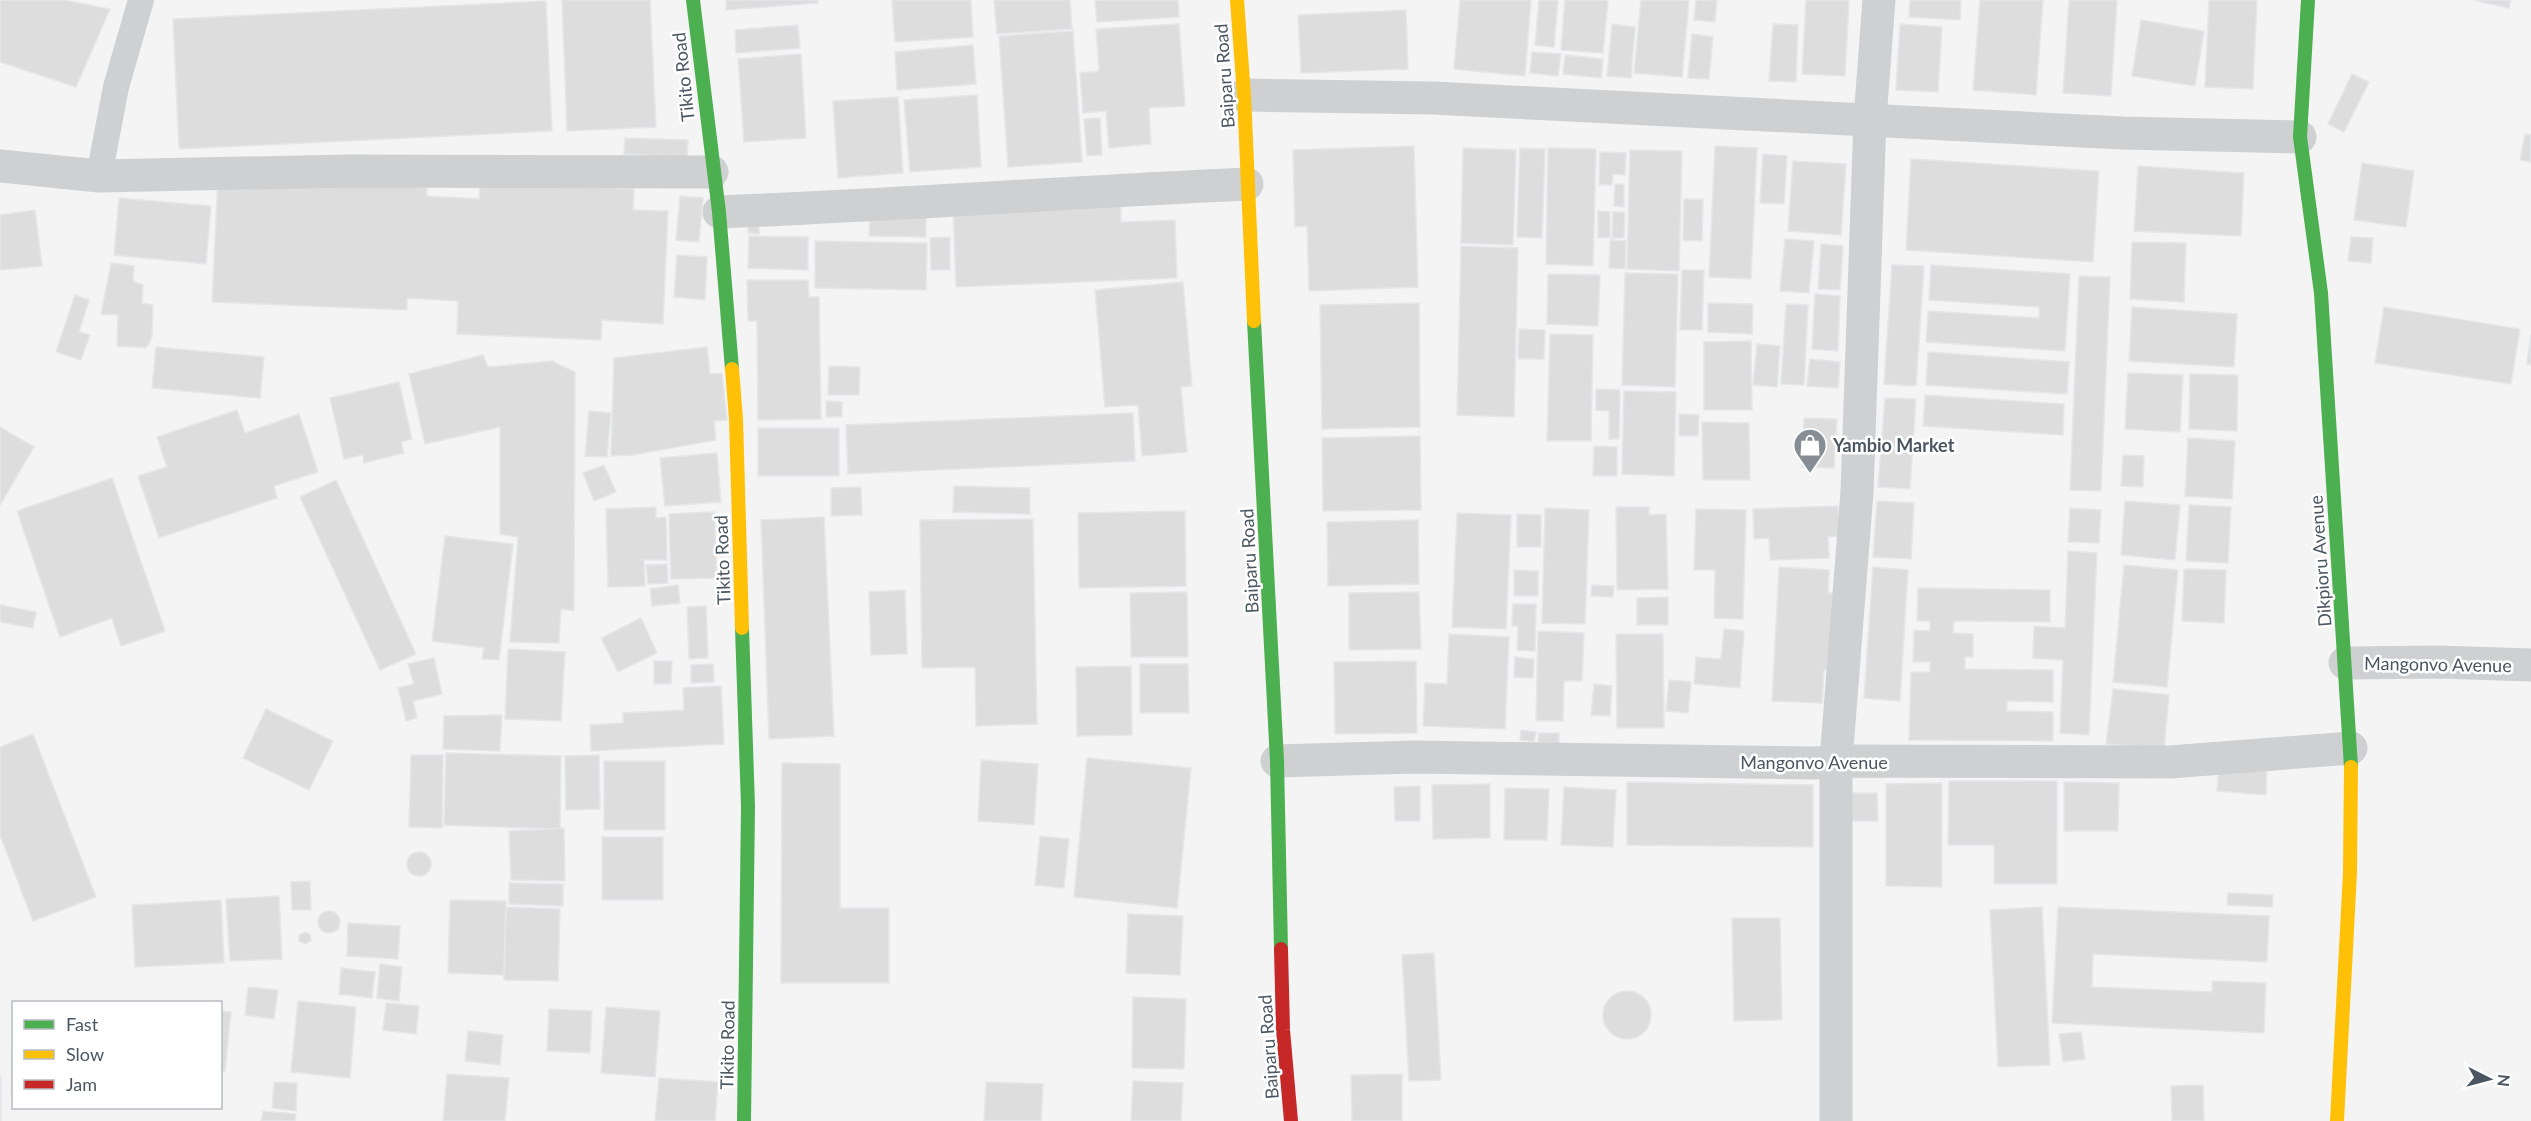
<svg xmlns="http://www.w3.org/2000/svg" width="2531" height="1121" font-family="Lato,sans-serif">
  <style>
    .building { fill: #ddddde; stroke: #e5e6e7; stroke-width: 1.5 }
    .lines { fill: none; stroke-linecap: round; stroke-linejoin: round }
    .lane { stroke: #ced0d2; stroke-width: 26 }
    .street { stroke: #ced0d2; stroke-width: 33 }
    .fast { stroke: #4caf50; stroke-width: 14 }
    .slow { stroke: #ffc107; stroke-width: 14 }
    .jam { stroke: #c62828; stroke-width: 14 }
    .labels { text-anchor: middle; dominant-baseline: central; stroke-width: 5; stroke-linejoin: round; paint-order: stroke }
    .street-label { font-size: 18px; fill: #4a5661; stroke: #fff }
    .poi-label { font-size: 18px; font-weight: bold; fill: #4a5661; stroke: #fff; text-anchor: start }
  </style>
  <rect width="100%" height="100%" fill="#f4f4f4"/>
  <g class="building">
    <polygon points="0,0 64,0 110,9 76,87 0,62"/>
    <polygon points="562,0 650,0 656,127 567,131"/>
    <polygon points="726,0 818,0 818,3 726,10"/>
    <polygon points="892,0 971,0 973,37 895,42"/>
    <polygon points="994,0 1070,0 1072,29 997,34"/>
    <polygon points="1095,0 1178,0 1179,17 1097,22"/>
    <polygon points="1460,0 1531,0 1525,76 1454,69"/>
    <polygon points="1539,0 1558,0 1554,47 1535,45"/>
    <polygon points="1565,0 1608,0 1603,53 1561,50"/>
    <polygon points="1641,0 1689,0 1682,77 1634,73"/>
    <polygon points="1696,0 1717,0 1715,22 1694,20"/>
    <polygon points="1806,0 1849,0 1845,76 1802,74"/>
    <polygon points="1910,0 1961,0 1960,20 1909,17"/>
    <polygon points="1980,0 2043,0 2036,95 1973,90"/>
    <polygon points="2069,0 2117,0 2111,96 2063,93"/>
    <polygon points="2209,0 2257,0 2253,89 2205,87"/>
    <polygon points="2473,0 2511,0 2509,8"/>
    <polygon points="546,1 552,131 179,149 173,19"/>
    <polygon points="1406,10 1408,69 1301,73 1298,15"/>
    <polygon points="2141,20 2204,31 2195,86 2132,76"/>
    <polygon points="1179,24 1185,106 1149,108 1151,144 1109,148 1106,111 1083,113 1080,73 1099,71 1096,29"/>
    <polygon points="1612,24 1635,27 1631,78 1607,76"/>
    <polygon points="1773,24 1798,25 1796,82 1769,81"/>
    <polygon points="1900,24 1942,27 1938,92 1896,90"/>
    <polygon points="798,25 800,48 736,53 735,30"/>
    <polygon points="1073,31 1082,162 1008,167 999,36"/>
    <polygon points="1692,34 1713,37 1709,79 1688,78"/>
    <polygon points="973,45 976,84 897,90 895,52"/>
    <polygon points="1532,52 1561,54 1558,76 1530,73"/>
    <polygon points="801,54 806,138 744,142 738,59"/>
    <polygon points="1565,55 1603,59 1601,78 1563,74"/>
    <polygon points="2352,74 2369,82 2344,132 2328,124"/>
    <polygon points="977,95 981,167 910,172 904,100"/>
    <polygon points="898,97 903,173 838,178 833,101"/>
    <polygon points="1100,118 1102,155 1087,156 1084,119"/>
    <polygon points="2525,134 2531,135 2531,162 2520,160"/>
    <polygon points="625,138 688,140 687,158 624,154"/>
    <polygon points="1414,146 1418,287 1309,291 1307,226 1295,227 1293,150"/>
    <polygon points="1715,146 1757,148 1751,279 1709,277"/>
    <polygon points="1463,148 1516,150 1513,245 1461,243"/>
    <polygon points="1520,148 1545,149 1542,238 1517,237"/>
    <polygon points="1548,148 1596,149 1593,266 1546,264"/>
    <polygon points="1630,150 1682,151 1679,271 1627,269"/>
    <polygon points="1600,152 1626,153 1625,175 1613,174 1612,185 1599,185"/>
    <polygon points="1763,154 1787,156 1784,204 1760,203"/>
    <polygon points="1911,159 2099,171 2093,262 1906,250"/>
    <polygon points="1793,161 1846,164 1841,235 1788,231"/>
    <polygon points="2362,163 2414,171 2406,227 2354,220"/>
    <polygon points="2138,166 2244,173 2241,236 2134,231"/>
    <polygon points="218,178 427,187 427,196 479,199 480,182 634,189 633,210 668,211 663,324 602,320 601,340 457,334 458,301 407,298 407,310 212,302"/>
    <polygon points="1615,184 1624,184 1624,207 1614,206"/>
    <polygon points="680,196 703,198 699,242 676,240"/>
    <polygon points="119,198 211,206 206,264 114,255"/>
    <polygon points="1684,199 1703,199 1702,241 1683,240"/>
    <polygon points="1121,203 1121,222 1175,220 1177,278 956,287 953,209"/>
    <polygon points="35,210 42,266 0,270 0,215"/>
    <polygon points="926,210 926,237 869,236 870,216"/>
    <polygon points="1598,211 1610,212 1610,237 1598,238"/>
    <polygon points="1613,212 1625,212 1624,238 1612,238"/>
    <polygon points="748,217 759,218 759,234 748,233"/>
    <polygon points="749,236 808,237 808,270 748,268"/>
    <polygon points="950,237 950,270 931,270 930,238"/>
    <polygon points="2351,237 2373,238 2371,263 2348,261"/>
    <polygon points="1785,239 1814,241 1809,293 1780,291"/>
    <polygon points="1610,240 1626,241 1625,269 1609,268"/>
    <polygon points="815,241 927,243 926,290 815,288"/>
    <polygon points="2132,242 2186,243 2184,302 2130,299"/>
    <polygon points="1821,244 1843,246 1840,290 1818,289"/>
    <polygon points="1461,246 1518,248 1514,417 1457,415"/>
    <polygon points="677,255 707,257 705,300 674,297"/>
    <polygon points="111,263 134,266 133,281 143,285 142,303 153,305 152,337 146,348 117,346 118,315 101,314"/>
    <polygon points="1892,265 1924,266 1916,386 1884,384"/>
    <polygon points="1931,265 2070,274 2065,351 1926,342 1928,311 2039,318 2039,307 1929,300"/>
    <polygon points="1682,270 1704,270 1702,330 1680,330"/>
    <polygon points="1625,273 1678,274 1675,387 1622,385"/>
    <polygon points="1548,274 1600,275 1598,326 1547,324"/>
    <polygon points="2079,276 2110,277 2101,491 2070,490"/>
    <polygon points="747,280 808,280 809,297 819,297 821,419 758,420 757,321 748,321"/>
    <polygon points="1183,282 1192,386 1181,387 1187,452 1142,456 1138,405 1105,407 1095,290"/>
    <polygon points="1815,294 1840,296 1838,351 1812,349"/>
    <polygon points="75,295 89,300 79,332 90,335 81,360 56,352"/>
    <polygon points="1419,303 1420,427 1322,429 1320,305"/>
    <polygon points="1708,303 1753,304 1752,334 1708,332"/>
    <polygon points="1786,304 1808,305 1804,385 1781,384"/>
    <polygon points="2132,307 2237,314 2234,367 2129,361"/>
    <polygon points="2384,307 2520,329 2511,384 2375,363"/>
    <polygon points="1519,329 1545,330 1544,359 1518,359"/>
    <polygon points="1550,334 1593,335 1591,441 1547,441"/>
    <polygon points="2531,334 2531,365 2527,364"/>
    <polygon points="1751,341 1752,410 1704,410 1704,342"/>
    <polygon points="1757,344 1780,346 1777,387 1753,385"/>
    <polygon points="156,347 264,357 260,398 152,388"/>
    <polygon points="707,347 710,374 722,373 727,420 714,421 716,440 633,455 611,456 614,358"/>
    <polygon points="1928,352 2069,362 2067,394 1926,385"/>
    <polygon points="483,355 488,367 552,361 575,372 574,611 561,609 559,643 510,642 518,537 500,534 500,427 425,444 409,374"/>
    <polygon points="1810,359 1840,362 1838,388 1807,386"/>
    <polygon points="829,366 860,367 859,395 828,395"/>
    <polygon points="2128,373 2183,375 2180,432 2125,429"/>
    <polygon points="2190,374 2238,375 2237,431 2189,429"/>
    <polygon points="399,382 412,439 401,442 404,453 364,463 363,455 344,459 330,398"/>
    <polygon points="1596,389 1620,390 1619,439 1609,439 1609,411 1596,410"/>
    <polygon points="1624,391 1676,392 1674,476 1622,474"/>
    <polygon points="1925,395 2064,404 2063,435 1923,426"/>
    <polygon points="1885,398 1916,399 1910,489 1878,487"/>
    <polygon points="826,401 842,402 842,417 826,417"/>
    <polygon points="237,410 245,433 299,414 318,472 274,486 277,498 159,538 138,476 167,467 157,437"/>
    <polygon points="589,411 611,413 607,457 585,456"/>
    <polygon points="1133,413 1135,461 848,474 846,425"/>
    <polygon points="1679,414 1699,415 1698,436 1679,436"/>
    <polygon points="1804,418 1837,419 1834,468 1802,467"/>
    <polygon points="1702,422 1749,423 1750,480 1703,480"/>
    <polygon points="0,427 34,447 0,505"/>
    <rect x="758" y="428" width="81" height="48"/>
    <polygon points="1420,436 1421,510 1323,511 1322,438"/>
    <polygon points="2188,438 2235,441 2232,499 2185,496"/>
    <polygon points="1594,446 1617,447 1617,476 1593,476"/>
    <polygon points="717,453 721,502 665,506 660,458"/>
    <polygon points="2123,455 2144,456 2143,487 2121,486"/>
    <polygon points="604,465 616,492 594,501 583,473"/>
    <polygon points="112,478 165,631 121,646 112,618 60,637 17,511"/>
    <polygon points="336,480 416,654 380,670 300,497"/>
    <polygon points="954,486 1030,488 1030,514 953,512"/>
    <polygon points="861,487 862,515 831,516 831,488"/>
    <polygon points="1877,501 1914,503 1911,559 1873,557"/>
    <polygon points="2125,501 2180,505 2175,560 2121,555"/>
    <polygon points="2189,505 2231,507 2228,563 2186,561"/>
    <polygon points="1838,506 1840,536 1828,537 1829,558 1770,560 1769,538 1754,539 1753,509"/>
    <polygon points="656,507 656,518 666,517 667,560 644,560 645,586 608,587 606,509"/>
    <polygon points="1616,507 1649,507 1649,515 1666,514 1668,589 1617,590"/>
    <polygon points="1545,508 1589,510 1585,624 1542,623"/>
    <polygon points="2070,508 2101,510 2099,543 2068,542"/>
    <polygon points="1696,509 1746,510 1743,619 1714,618 1715,570 1694,570"/>
    <polygon points="1185,511 1186,586 1079,588 1078,513"/>
    <polygon points="714,512 717,578 671,579 669,514"/>
    <polygon points="1457,513 1511,515 1506,629 1452,627"/>
    <polygon points="1517,514 1541,515 1541,547 1517,547"/>
    <polygon points="824,517 834,736 769,739 761,520"/>
    <polygon points="1033,519 1037,724 976,726 975,667 922,668 920,520"/>
    <polygon points="1418,520 1419,584 1328,586 1327,522"/>
    <polygon points="445,536 513,544 499,660 482,659 484,648 432,641"/>
    <polygon points="2068,551 2097,553 2089,735 2060,733 2063,660 2033,658 2034,626 2065,628"/>
    <polygon points="667,564 668,583 648,584 646,565"/>
    <polygon points="2124,565 2178,570 2167,687 2113,682"/>
    <polygon points="1779,567 1829,570 1828,593 1833,593 1829,670 1824,670 1822,703 1772,701"/>
    <polygon points="1873,567 1908,570 1900,701 1864,698"/>
    <polygon points="2184,569 2226,570 2224,623 2182,621"/>
    <polygon points="1514,570 1538,571 1538,596 1514,596"/>
    <polygon points="678,585 680,603 652,606 650,589"/>
    <polygon points="1592,585 1614,586 1613,597 1591,596"/>
    <polygon points="1918,588 2050,590 2050,622 1954,621 1953,633 1973,634 1973,657 1965,657 1965,669 2053,670 2053,702 2007,701 2007,711 2053,712 2053,741 1909,740 1911,672 1930,672 1930,662 1913,662 1914,630 1930,631 1930,621 1917,621"/>
    <polygon points="905,590 907,654 871,655 869,592"/>
    <polygon points="1187,592 1188,657 1131,657 1130,593"/>
    <polygon points="1419,592 1421,649 1349,650 1349,593"/>
    <polygon points="1668,597 1668,625 1637,625 1637,598"/>
    <polygon points="1513,604 1536,604 1535,651 1517,650 1518,626 1512,626"/>
    <polygon points="0,605 36,612 33,628 0,622"/>
    <polygon points="706,606 708,658 689,659 687,607"/>
    <polygon points="641,618 657,653 618,672 601,638"/>
    <polygon points="1724,629 1744,631 1740,688 1694,684 1696,657 1721,659"/>
    <polygon points="1538,631 1584,633 1582,681 1564,681 1563,721 1536,721"/>
    <polygon points="1449,634 1509,637 1505,729 1423,726 1425,683 1447,684"/>
    <polygon points="1616,634 1663,634 1664,728 1617,728"/>
    <polygon points="508,649 565,652 561,721 505,719"/>
    <polygon points="1515,657 1534,659 1533,678 1514,677"/>
    <polygon points="434,658 442,694 413,701 417,718 406,721 398,688 414,684 408,664"/>
    <polygon points="654,661 672,661 671,684 654,684"/>
    <polygon points="1416,661 1417,733 1335,734 1334,662"/>
    <polygon points="713,664 714,682 691,683 691,665"/>
    <polygon points="1140,664 1188,664 1189,713 1140,713"/>
    <polygon points="1131,666 1132,735 1077,736 1076,667"/>
    <polygon points="1669,680 1691,682 1688,713 1666,711"/>
    <polygon points="1594,684 1612,686 1610,716 1591,715"/>
    <polygon points="721,686 724,744 591,751 590,725 623,723 623,713 684,710 683,688"/>
    <polygon points="2113,689 2169,695 2164,750 2106,744"/>
    <polygon points="266,709 333,741 309,790 243,758"/>
    <polygon points="502,715 500,751 443,749 444,716"/>
    <polygon points="1521,730 1536,732 1534,742 1520,740"/>
    <polygon points="1539,733 1559,733 1559,744 1538,743"/>
    <polygon points="33,734 96,897 33,921 0,835 0,747"/>
    <polygon points="446,753 561,756 560,829 444,825"/>
    <polygon points="411,755 443,755 442,828 409,827"/>
    <polygon points="599,755 600,809 566,810 565,756"/>
    <polygon points="1087,758 1191,768 1177,908 1074,897"/>
    <polygon points="981,760 1038,764 1034,825 978,821"/>
    <rect x="604" y="761" width="61" height="69"/>
    <polygon points="782,763 840,764 840,908 889,908 889,983 781,983"/>
    <polygon points="2219,763 2267,767 2266,795 2217,791"/>
    <polygon points="1949,781 2057,781 2057,884 1994,884 1994,845 1948,845"/>
    <polygon points="1627,782 1813,785 1813,847 1627,845"/>
    <polygon points="2064,782 2119,783 2118,831 2064,831"/>
    <polygon points="1942,783 1942,887 1886,886 1886,784"/>
    <polygon points="1490,784 1490,838 1433,839 1432,785"/>
    <polygon points="1420,786 1420,821 1395,821 1394,787"/>
    <polygon points="1564,787 1616,790 1613,847 1561,845"/>
    <polygon points="1505,788 1549,789 1547,840 1504,840"/>
    <polygon points="1843,793 1877,793 1878,821 1843,821"/>
    <polygon points="564,828 565,881 511,880 509,831"/>
    <polygon points="1040,836 1069,839 1064,888 1035,885"/>
    <rect x="602" y="837" width="61" height="63"/>
    <circle cx="419" cy="864" r="12"/>
    <polygon points="310,881 311,910 292,910 291,882"/>
    <polygon points="509,883 563,884 563,906 509,904"/>
    <polygon points="2228,893 2273,895 2272,907 2227,905"/>
    <polygon points="279,896 282,959 230,961 226,899"/>
    <polygon points="221,900 224,963 135,967 132,905"/>
    <polygon points="450,900 506,901 504,975 448,973"/>
    <polygon points="506,907 560,909 558,981 504,980"/>
    <polygon points="2042,907 2050,1065 1998,1067 1990,910"/>
    <polygon points="2058,907 2269,916 2267,962 2093,954 2092,987 2212,992 2212,981 2266,983 2264,1033 2052,1023"/>
    <circle cx="329" cy="922" r="11"/>
    <polygon points="1128,914 1183,916 1180,975 1126,973"/>
    <polygon points="1732,918 1780,918 1782,1020 1734,1021"/>
    <polygon points="348,923 400,926 398,959 347,956"/>
    <polygon points="305,932 310,934 311,941 305,944 299,941 299,935"/>
    <polygon points="1434,953 1441,1080 1409,1081 1402,955"/>
    <polygon points="380,964 402,967 399,1001 377,998"/>
    <polygon points="341,968 375,972 372,998 339,994"/>
    <polygon points="248,987 278,990 274,1019 245,1015"/>
    <circle cx="1627" cy="1015" r="24"/>
    <polygon points="1133,997 1186,999 1184,1069 1132,1068"/>
    <polygon points="298,1001 356,1007 350,1078 291,1072"/>
    <polygon points="386,1003 419,1006 416,1034 383,1030"/>
    <polygon points="606,1007 660,1011 655,1077 601,1073"/>
    <polygon points="549,1009 592,1011 590,1053 547,1051"/>
    <polygon points="220,1011 231,1012 225,1071 220,1071"/>
    <polygon points="14,1029 14,1093 11,1093"/>
    <polygon points="468,1031 503,1035 500,1065 465,1061"/>
    <polygon points="2081,1032 2085,1059 2063,1062 2059,1034"/>
    <polygon points="447,1074 509,1078 505,1121 443,1121"/>
    <polygon points="1402,1074 1402,1121 1352,1121 1351,1075"/>
    <rect x="0" y="1077" width="1" height="44"/>
    <polygon points="659,1078 718,1082 715,1121 655,1121"/>
    <polygon points="1133,1081 1183,1083 1181,1121 1131,1121"/>
    <polygon points="274,1082 297,1083 296,1111 272,1108"/>
    <polygon points="986,1082 1043,1084 1041,1121 984,1121"/>
    <polygon points="2203,1085 2204,1121 2172,1121 2171,1086"/>
    <polygon points="263,1111 296,1114 295,1121 261,1121"/>
  </g>
  <g class="lines">
    <polyline class="lane" points="99,176 116,87 141,0"/>
    <g class="street">
      <polyline points="1244,95 1433,98 2122,133 2300,137"/>
      <polyline points="0,166 99,176 348,171 712,172"/>
      <path d="M719 212C895 205 1071 192 1247 184"/>
      <polyline points="2345,663 2438,662 2531,665"/>
      <polyline points="1277,761 1415,757 1816,763 1836,761 2170,762 2351,748"/>
      <polyline points="1836,1121 1836,761 1857,492 1870,119 1879,0"/>
    </g>
    <g class="fast">
      <polyline points="693,0 719,212 732,369"/>
      <polyline points="2308,0 2300,137 2321,293 2351,767"/>
      <polyline points="1254,321 1277,761 1281,949"/>
      <polyline points="742,628 748,806 744,1121"/>
    </g>
    <g class="slow">
      <polyline points="1237,0 1244,95 1254,321"/>
      <polyline points="732,369 736,419 742,628"/>
      <polyline points="2337,1121 2350,872 2351,767"/>
    </g>
    <polyline class="jam" points="1281,949 1283,1030 1291,1121"/>
  </g>
  <defs>
    <symbol id="shop-pin" viewBox="-11 -11 22 30"><path d="M0 17L-7.5 6A9.5 9.5 0 1 1 7.5 6Z" fill="#868d94" stroke="#fff"/><path d="M-5-2.5h2.3a2.7 3.5 0 0 1 5.4 0H5L5.5 6h-11ZM-1.5-2.5h3a1.5 2.3 0 0 0-3 0Z" fill="#fff"/></symbol>
  </defs>
  <g fill-rule="evenodd">
    <use href="#shop-pin" x="1791" y="426" width="38" height="52"/>
  </g>
  <g class="labels">
    <g class="street-label">
      <text transform="translate(1224 76) rotate(-94)">Baiparu Road</text>
      <text transform="translate(683 77) rotate(-96)">Tikito Road</text>
      <text transform="translate(722 560) rotate(-92)">Tikito Road</text>
      <text transform="translate(1249 561) rotate(-93)">Baiparu Road</text>
      <text transform="translate(2320 561) rotate(-94)">Dikpioru Avenue</text>
      <text transform="translate(2438 664) rotate(1)">Mangonvo Avenue</text>
      <text x="1814" y="762">Mangonvo Avenue</text>
      <text transform="translate(727 1045) rotate(-89)">Tikito Road</text>
      <text transform="translate(1268 1047) rotate(-94)">Baiparu Road</text>
    </g>
    <g class="poi-label">
      <text x="1833" y="445">Yambio Market</text>
    </g>
  </g>
  <rect x="12" y="1001" width="210" height="108" fill="#ffffff" stroke="#b7bbc0" stroke-width="1.5"/>
  <rect x="24" y="1020" width="30" height="9" fill="#4caf50" stroke="#b7bbc0" stroke-width="1.5"/>
  <text x="66" y="1031" font-size="18" fill="#4a5661">Fast</text>
  <rect x="24" y="1050" width="30" height="9" fill="#ffc107" stroke="#b7bbc0" stroke-width="1.5"/>
  <text x="66" y="1061" font-size="18" fill="#4a5661">Slow</text>
  <rect x="24" y="1080" width="30" height="9" fill="#c62828" stroke="#b7bbc0" stroke-width="1.5"/>
  <text x="66" y="1091" font-size="18" fill="#4a5661">Jam</text>
  <g transform="translate(2489 1079) rotate(96)" stroke="#ffffff" stroke-width="4.5" paint-order="stroke">
  <path d="M0-4.5L10 22L0 15L-10 22Z" fill="#4a5661"/>
  <text y="-9" font-size="16" font-weight="bold" text-anchor="middle" fill="#4a5661">N</text>
  </g>
</svg>
